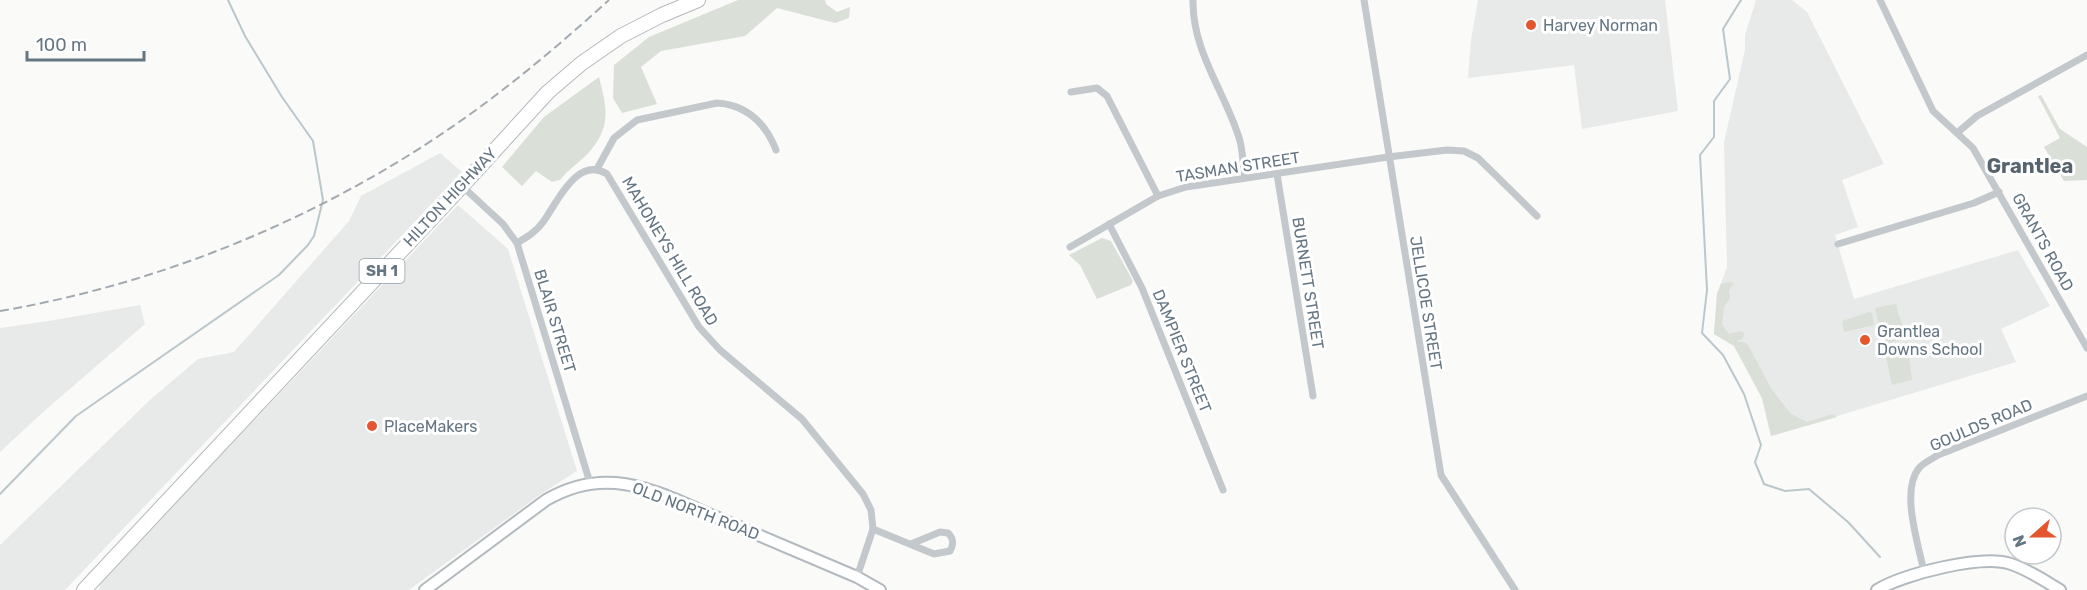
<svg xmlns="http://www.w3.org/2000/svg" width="2087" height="590" font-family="Rubik,sans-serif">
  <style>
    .built { fill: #e8e9e9 }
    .green { fill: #dadfd7 }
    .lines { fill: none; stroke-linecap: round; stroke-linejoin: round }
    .stream { stroke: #bbc7cb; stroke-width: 2 }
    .secondary-casing { stroke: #b3babf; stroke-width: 14 }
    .highway-casing { stroke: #b4b9bd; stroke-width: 16 }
    .street { stroke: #c3c8cc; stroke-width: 7 }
    .secondary { stroke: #fff; stroke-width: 10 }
    .highway { stroke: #fff; stroke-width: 14 }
    .rail { stroke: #a2aab0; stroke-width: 2; stroke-dasharray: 9 4.5; stroke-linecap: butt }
    .poi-dot { fill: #e4572e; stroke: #fff; stroke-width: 2 }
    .labels { text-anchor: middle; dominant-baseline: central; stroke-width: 6; stroke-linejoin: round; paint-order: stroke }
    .shield { fill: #fff; stroke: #939fa8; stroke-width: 1.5 }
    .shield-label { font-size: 15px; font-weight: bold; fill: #657683 }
    .poi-label { font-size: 16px; fill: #657683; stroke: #fff; text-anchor: start }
    .street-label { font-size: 16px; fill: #657683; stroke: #fff }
    .quarter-label { font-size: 20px; font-weight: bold; fill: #57646e; stroke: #fff }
  </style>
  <rect width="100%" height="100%" fill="#fafaf8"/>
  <g class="built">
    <polygon points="1478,0 1665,0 1678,111 1582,129 1574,65 1468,78 1471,40"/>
    <polygon points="1756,0 1792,0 1807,12 1884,164 1842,180 1858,227 1835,235 1854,299 2018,250 2050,306 2001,329 2016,362 1771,436 1762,398 1734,346 1714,334 1717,294 1727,267 1724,142 1745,50 1745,35"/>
    <polygon points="440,153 462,172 65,590 0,590 0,545 151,399 198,359 234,352 349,221 361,196"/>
    <polygon points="458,205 508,249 577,471 541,494 409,590 99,590 100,583"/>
    <polygon points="140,305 145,324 42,413 0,452 0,328 55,320"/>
  </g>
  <g class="green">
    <polygon points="738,0 825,0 826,4 837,12 850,7 849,18 835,23 777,8 745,36 661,51 641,67 657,104 622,113 613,98 614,65 649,37"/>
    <path d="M599 77C606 105 612 125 591 150 582 161 569 168 560 180L552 182 536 171 522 186 502 167 544 117Z"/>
    <polygon points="2041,95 2060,129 2087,147 2087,180 2064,181 2044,147 2060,138 2038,96"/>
    <polygon points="1102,238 1111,241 1133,281 1131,285 1097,299 1080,265 1069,255"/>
    <polygon points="1728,282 1734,283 1729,290 1730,298 1724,307 1722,325 1729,334 1740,331 1744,333 1743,338 1736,342 1744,342 1748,345 1772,390 1791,414 1807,422 1833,414 1837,417 1771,436 1762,398 1734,346 1714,334 1717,294 1721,284"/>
    <path d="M1896 304C1898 316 1904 326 1906 339L1883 344 1875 308Z"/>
    <polygon points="1869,312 1872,313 1874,325 1844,332 1842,321"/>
    <polygon points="1907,342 1912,380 1892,385 1884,347"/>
  </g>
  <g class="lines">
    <g class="stream">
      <polyline points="1741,0 1723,29 1730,79 1714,101 1714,137 1700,155 1707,290 1702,333 1723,355 1744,394 1761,445 1755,462 1764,484 1785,491 1809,489 1848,522 1880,557"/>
      <polyline points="0,494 76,416 279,275 308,245 314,236 323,200 313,141 282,97 245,36 228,0"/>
    </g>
    <defs>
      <g id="secondary">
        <path d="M425 590 546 500C568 487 591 481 616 483 651 486 685 504 716 517 763 537 810 557 857 577L880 590"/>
        <path d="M1877 590C1904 574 1982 554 2011 564 2029 570 2045 581 2060 590"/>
      </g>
      <polyline id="highway" points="84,590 462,186 548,92 582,63 621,36 662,15 698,0"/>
    </defs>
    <use href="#secondary" class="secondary-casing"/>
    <use href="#highway" class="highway-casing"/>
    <g class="street">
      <path d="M1193 0C1192 52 1226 93 1240 141 1243 153 1243 166 1245 178"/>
      <polyline points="1364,0 1441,475 1515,590"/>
      <polyline points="1880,0 1933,111 1973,148 2087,348"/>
      <polyline points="1071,92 1097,88 1107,96 1158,196"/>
      <polyline points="1957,133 1977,116 2087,55"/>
      <path d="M597 169 614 138 637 120 717 103C747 105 765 122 776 150"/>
      <polyline points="1277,174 1313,396"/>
      <polyline points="462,186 503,224 517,243 590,483"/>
      <polyline points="1109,224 1142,288 1223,490"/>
      <path d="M517 243C527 237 536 232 543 222 557 203 577 155 607 174L699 327 720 350 802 419 863 494 871 510 873 529 857 577"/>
      <polyline points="1838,244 1974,203 1999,192"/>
      <polyline points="1070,247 1158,196 1186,187 1388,157 1447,150 1464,151 1478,158 1537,216"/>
      <path d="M873 529 934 554 950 551C954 544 954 539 948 533L940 532 911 544"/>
      <path d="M1924 572C1919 546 1900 491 1919 468 1923 463 1932 459 1938 455L2087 396"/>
    </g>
    <use href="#secondary" class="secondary"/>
    <use href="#highway" class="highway"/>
    <path class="rail" d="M0 311C171 282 340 210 480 107 525 74 568 37 609 0"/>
  </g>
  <g class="poi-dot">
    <circle cx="1531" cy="25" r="6"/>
    <circle cx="1865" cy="340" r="6"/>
    <circle cx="372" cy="426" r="6"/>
  </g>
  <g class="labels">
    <rect class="shield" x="359.5" y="259" width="45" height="24" rx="4.5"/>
    <g class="shield-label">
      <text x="382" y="271">SH 1</text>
    </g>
    <g class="poi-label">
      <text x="1543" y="25">Harvey Norman</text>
      <text x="1877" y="331">Grantlea<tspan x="1877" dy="18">Downs School</tspan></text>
      <text x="384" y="426">PlaceMakers</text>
    </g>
    <g class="street-label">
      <text transform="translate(1238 167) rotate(-9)">TASMAN STREET</text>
      <text transform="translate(450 197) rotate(-47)">HILTON HIGHWAY</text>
      <text transform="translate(2043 242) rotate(61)">GRANTS ROAD</text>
      <text transform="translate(670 251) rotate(59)">MAHONEYS HILL ROAD</text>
      <text transform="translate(1308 283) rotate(81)">BURNETT STREET</text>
      <text transform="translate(1426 303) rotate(81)">JELLICOE STREET</text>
      <text transform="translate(555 321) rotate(73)">BLAIR STREET</text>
      <text transform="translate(1182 351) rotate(68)">DAMPIER STREET</text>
      <text transform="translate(1981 425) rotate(-23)">GOULDS ROAD</text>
      <text transform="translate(696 511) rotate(21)">OLD NORTH ROAD</text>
    </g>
    <g class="quarter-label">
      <text x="2030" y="166">Grantlea</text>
    </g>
  </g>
  <g transform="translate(2033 536) rotate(249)"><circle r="28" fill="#ffffff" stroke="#c1c8cd" stroke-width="1.5"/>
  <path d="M0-4.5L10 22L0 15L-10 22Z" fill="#e4572e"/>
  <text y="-9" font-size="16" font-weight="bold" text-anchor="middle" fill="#657683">N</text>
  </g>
  <path d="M27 51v9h117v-9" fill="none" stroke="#657683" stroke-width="3"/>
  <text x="36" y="51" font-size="18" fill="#657683" stroke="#ffffff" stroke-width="4.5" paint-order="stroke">100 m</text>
</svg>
